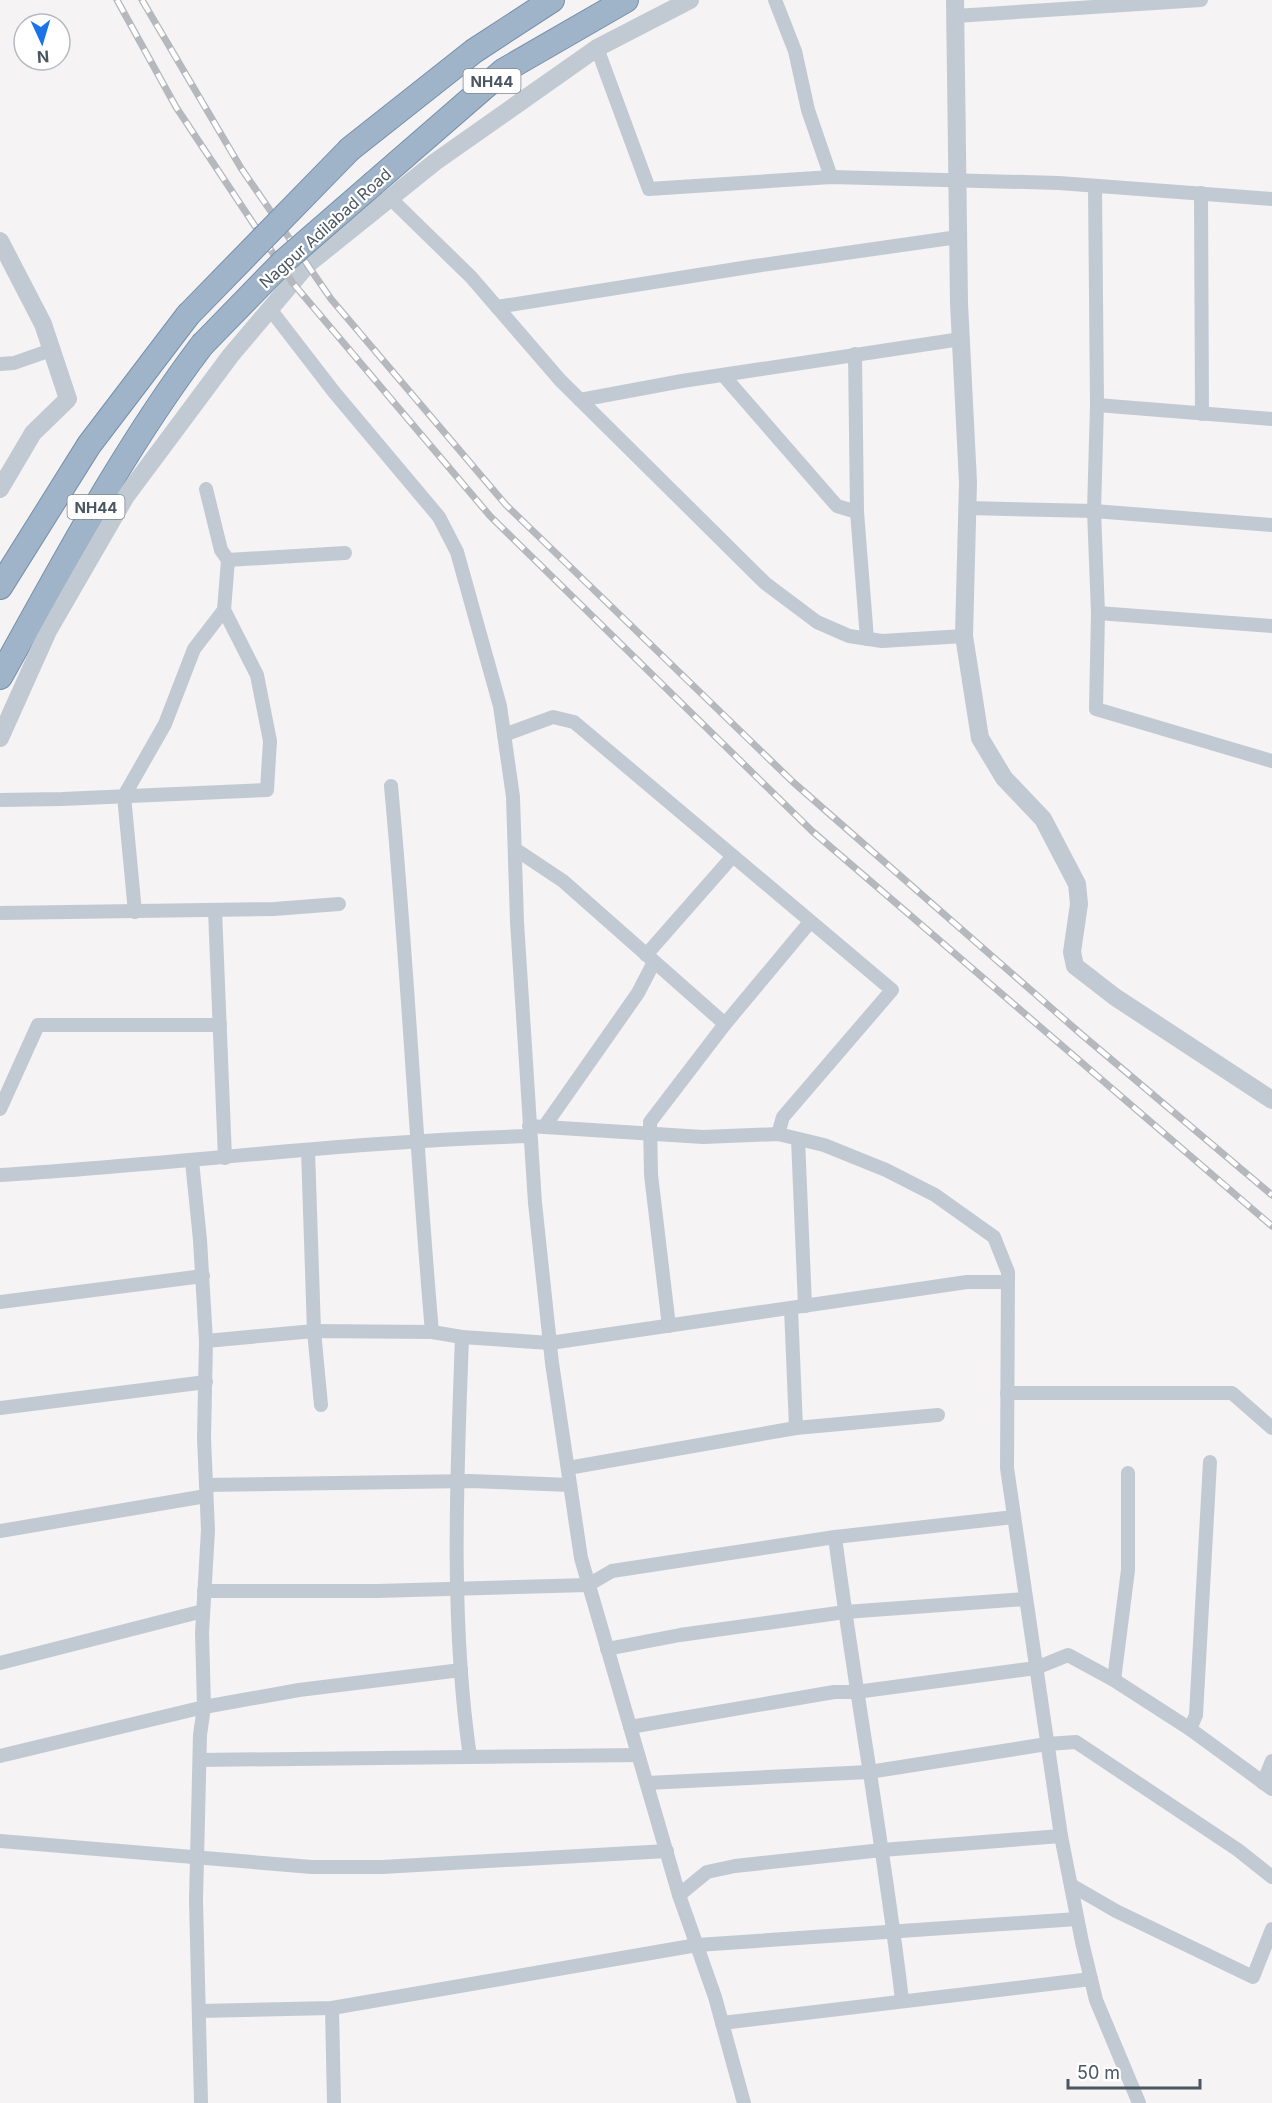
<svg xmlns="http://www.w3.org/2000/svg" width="1272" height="2103" font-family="Inter,sans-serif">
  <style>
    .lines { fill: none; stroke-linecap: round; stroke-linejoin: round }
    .trunk-casing { stroke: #7690ad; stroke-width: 26 }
    .minor { stroke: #c1cad2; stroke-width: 14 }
    .tertiary { stroke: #c1cad2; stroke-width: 18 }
    .trunk { stroke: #9fb4c9; stroke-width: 24 }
    .rail-casing { stroke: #b5b8bd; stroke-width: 7 }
    .rail { stroke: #fff; stroke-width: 4.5; stroke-dasharray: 14; stroke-linecap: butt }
    .trunk-bridge-casing { stroke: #7690ad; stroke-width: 26; stroke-linecap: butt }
    .trunk-bridge { stroke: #9fb4c9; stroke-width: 24 }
    .labels { text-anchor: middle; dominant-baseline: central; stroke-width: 4.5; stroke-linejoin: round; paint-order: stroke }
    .shield { fill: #fff; stroke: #808990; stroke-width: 1.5 }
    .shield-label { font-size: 15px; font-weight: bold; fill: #4a5661 }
    .street-label { font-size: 16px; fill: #4a5661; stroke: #fff }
  </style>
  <rect width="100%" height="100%" fill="#f5f3f3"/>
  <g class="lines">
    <defs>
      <g id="trunk">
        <polyline points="350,149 474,51 552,0"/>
        <polyline points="374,183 503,71 626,0"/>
        <polyline points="0,587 89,445 188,315"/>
        <path d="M0 677C63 564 124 448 202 345"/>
      </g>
    </defs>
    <use href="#trunk" class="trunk-casing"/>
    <g class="minor">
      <polyline points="775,0 795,51 808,110 831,177"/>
      <polyline points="955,16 1201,0"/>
      <polyline points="597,48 649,189 831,177 1059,183 1272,199"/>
      <polyline points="1095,186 1097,405 1094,511 1098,613 1096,709 1272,761"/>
      <polyline points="1201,193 1202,414"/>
      <polyline points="390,198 471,277 560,380 765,583 817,622 849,636 882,641 964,636"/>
      <polyline points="497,307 755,266 958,237"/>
      <polyline points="270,309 334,392 439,517 457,552 500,706 513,797 517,922 535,1203 552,1363 581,1558 679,1895 715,1997 744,2103"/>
      <polyline points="855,354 857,512 867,639"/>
      <polyline points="0,364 14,363 51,350"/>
      <polyline points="723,375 837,506 857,512"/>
      <polyline points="580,400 682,381 961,339"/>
      <polyline points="1097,405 1272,419"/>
      <polyline points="967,508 1094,511 1272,525"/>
      <polyline points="228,560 345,553"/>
      <polyline points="1098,613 1272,626"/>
      <polyline points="504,735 553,717 574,722 892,990 783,1117 778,1134"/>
      <path d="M391 786C408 968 416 1150 432 1332"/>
      <polyline points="0,800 62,799 267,790 270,741 257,675 224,610 228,560 221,550 206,489"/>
      <polyline points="515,849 563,881 725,1024"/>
      <polyline points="215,910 225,1158"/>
      <polyline points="135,912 124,796 165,724 194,649 224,610"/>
      <polyline points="0,913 274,909 339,904"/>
      <polyline points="646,955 733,856"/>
      <polyline points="0,1109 38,1025 220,1025"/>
      <polyline points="529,1126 703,1137 778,1134 824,1145 886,1170 935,1195 994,1237 1008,1272 1007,1468 1061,1836 1082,1942 1096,2000 1139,2103"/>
      <polyline points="544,1127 638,993 654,962"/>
      <polyline points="798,1139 805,1306"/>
      <polyline points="308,1150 314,1331 321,1405"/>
      <polyline points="192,1161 200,1240 206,1341 204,1438 208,1530 202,1633 204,1707 200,1735 196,1900 201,2103"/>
      <path d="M0 1175C177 1164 353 1141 530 1136"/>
      <polyline points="0,1302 203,1276"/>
      <polyline points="791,1308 796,1428"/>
      <polyline points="669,1326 651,1175 650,1122 725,1024 810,922"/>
      <path d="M462 1337C457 1476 450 1619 470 1757"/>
      <polyline points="206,1341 314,1331 432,1332 462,1337 550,1343 967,1282 1008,1282"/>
      <polyline points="1007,1393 1232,1393 1272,1428"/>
      <polyline points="0,1408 206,1382"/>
      <polyline points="568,1468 796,1428 938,1415"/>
      <polyline points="206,1485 470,1481 570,1485"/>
      <polyline points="0,1531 206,1496"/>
      <path d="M835 1537C855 1692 884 1845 902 2000"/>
      <polyline points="204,1591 377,1591 588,1585 612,1571 835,1537 1014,1517"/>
      <polyline points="607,1649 680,1635 845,1612 1026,1599"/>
      <polyline points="0,1663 203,1611"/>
      <polyline points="1114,1680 1128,1570 1128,1473"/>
      <polyline points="630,1727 834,1692 856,1692 1036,1668 1068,1655 1114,1680 1190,1729 1272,1789"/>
      <polyline points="1190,1729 1196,1715 1210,1462"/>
      <polyline points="0,1756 204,1707 299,1690 461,1670"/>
      <polyline points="200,1760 638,1755"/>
      <polyline points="647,1783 869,1772 1047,1744 1076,1742 1238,1850 1272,1877"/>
      <polyline points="1263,1783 1272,1761"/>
      <polyline points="0,1841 312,1867 382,1867 667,1851"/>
      <polyline points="1071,1885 1116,1911 1253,1977 1272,1929"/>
      <polyline points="679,1895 707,1872 735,1866 882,1850 1061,1836"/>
      <polyline points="332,2008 334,2103"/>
      <polyline points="199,2011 332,2008 697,1945 1077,1919"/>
      <polyline points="722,2023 1091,1979"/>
    </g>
    <g class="tertiary">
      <polyline points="955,0 959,303 968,482 964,636 980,738 1004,778 1043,819 1077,884 1079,904 1072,952 1075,966 1115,997 1272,1100"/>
      <polyline points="0,241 43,324 68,399 33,433 0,489"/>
      <polyline points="0,738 48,631 126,496 231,355 308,264 435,162 597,48 690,0"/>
    </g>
    <use href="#trunk" class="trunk"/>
    <defs>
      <g id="rail">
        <polyline points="117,0 176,107 292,282 490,516 812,831 1272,1226"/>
        <polyline points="142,0 241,168 331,299 506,505 793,782 1081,1034 1272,1195"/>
      </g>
    </defs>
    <use href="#rail" class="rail-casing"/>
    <use href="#rail" class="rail"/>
    <defs>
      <g id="trunk-bridge">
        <polyline points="188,315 350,149"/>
        <polyline points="202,345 283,262 374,183"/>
      </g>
    </defs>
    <use href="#trunk-bridge" class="trunk-bridge-casing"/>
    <use href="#trunk-bridge" class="trunk-bridge"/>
  </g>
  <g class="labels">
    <g class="shield">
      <rect x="463.5" y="69" width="57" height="24" rx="4.5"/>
      <rect x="67.5" y="495" width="57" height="24" rx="4.5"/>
    </g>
    <g class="shield-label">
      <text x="492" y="81">NH44</text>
      <text x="96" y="507">NH44</text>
    </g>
    <g class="street-label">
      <text transform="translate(325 228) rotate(-42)">Nagpur Adilabad Road</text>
    </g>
  </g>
  <g transform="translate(42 42) rotate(176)"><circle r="28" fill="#ffffff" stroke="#b7bbc0" stroke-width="1.5"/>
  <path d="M0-4.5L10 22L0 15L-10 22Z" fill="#1a73e8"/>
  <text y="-9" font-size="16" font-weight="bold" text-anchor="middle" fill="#4a5661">N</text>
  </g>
  <path d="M1068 2079v9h132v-9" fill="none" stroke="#4a5661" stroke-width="3"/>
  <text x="1077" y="2079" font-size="18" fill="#4a5661" stroke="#ffffff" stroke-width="4.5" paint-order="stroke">50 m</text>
</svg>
